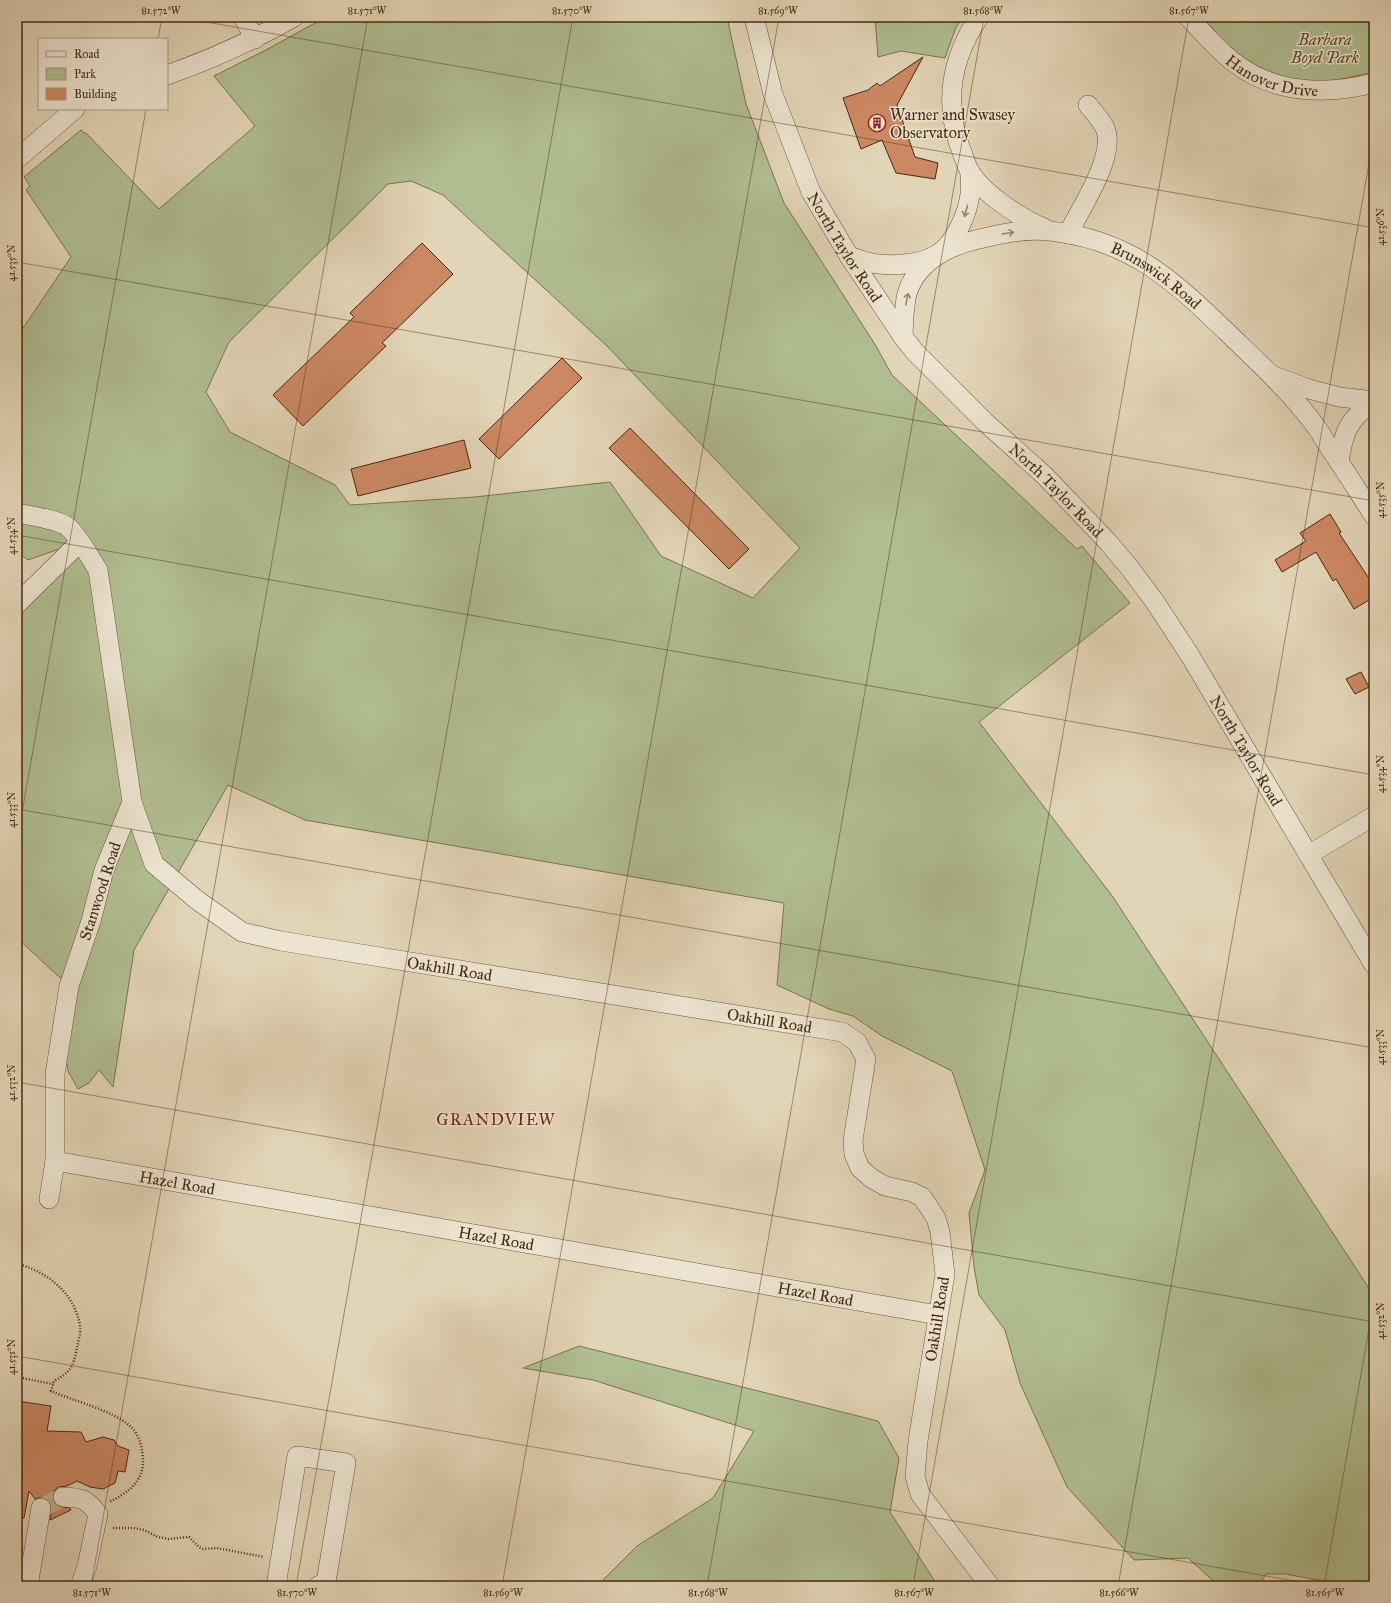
<svg xmlns="http://www.w3.org/2000/svg" width="1391" height="1603" font-family="'IM FELL Great Primer',serif">
  <style>
    .green { fill: #b0bd90; stroke: #7c7350; fill-rule: evenodd }
    .building { fill: #cc8863; stroke: #472911 }
    .lines { fill: none; stroke-linecap: round; stroke-linejoin: round }
    .minor-tunnel { stroke: #c3b295; stroke-width: 19; stroke-dasharray: 19 10; stroke-linecap: butt }
    .minor-casing { stroke: #6e543a; stroke-width: 20 }
    .path { stroke: #472911; stroke-width: 2.5; stroke-dasharray: 1 2; stroke-linecap: butt }
    .minor { stroke: #ece3d0; stroke-width: 19 }
    .oneway { stroke: #9a8670 }
    .ticks { fill: none; stroke: #472911; stroke-width: 1; stroke-opacity: 0.45 }
    .labels { text-anchor: middle; dominant-baseline: central; stroke-width: 3; stroke-linejoin: round; paint-order: stroke }
    .park-label { font-size: 16px; font-style: italic; fill: #5c472a; stroke: #ece3d0 }
    .street-label { font-size: 16px; fill: #472911; stroke: #ece3d0 }
    .poi-label { font-size: 16px; fill: #472911; stroke: #ece3d0; text-anchor: start }
    .neighbourhood-label { font-size: 17px; letter-spacing: 1px; fill: #7a1f14; stroke: #ece3d0 }
    .neatline { fill: none; stroke: #472911; stroke-width: 1.5 }
    .ticks-label { font-size: 10px; text-anchor: middle; fill: #472911 }
  </style>
  <rect width="100%" height="100%" fill="#e2d4b6"/>
  <filter id="stains"><feTurbulence type="fractalNoise" baseFrequency=".005" numOctaves="4"/><feColorMatrix values="0 0 0 0 .2 0 0 0 0 .09 0 0 0 0 .02 0 0 0 .5 -.17"/></filter>
  <radialGradient id="worn" r=".72"><stop offset=".6" stop-color="#630" stop-opacity="0"/><stop offset="1" stop-color="#630" stop-opacity=".3"/></radialGradient>
  <g class="green">
    <path d="M326 17H727L746 104 784 203 876 346 892 375 1077 549 1082 546 1130 603 979 722 1113 897 1374 1296V1586H1351L1285 1574H1266L1259 1586H1219L1188 1558 1134 1560 1067 1487 1020 1383 1005 1330 979 1295 974 1267 969 1213 985 1170 952 1071 882 1036 853 1016 829 1009 777 985 784 903 305 820 228 785 134 950 113 1087 99 1070 89 1083 78 1089 68 1071 66 1059 69 986 17 938V616L79 542 28 560 17 552V337L71 257 26 190 30 186 24 177 81 130 84 133H86L159 209 255 126 214 76 264 51ZM411 181 443 195 607 346 800 548 753 598 661 556 610 482 475 497 350 505 335 485 230 432 206 392 229 342 388 184Z"/>
    <polygon points="875,17 964,17 956,27 945,58 901,51 878,57"/>
    <path d="M1203 17H1374V73C1358 74 1342 80 1326 82 1291 84 1255 69 1230 47 1220 38 1211 27 1203 17Z"/>
    <polygon points="579,1346 878,1421 899,1458 890,1512 938,1586 597,1586 637,1546 713,1498 754,1431 593,1380 523,1368"/>
  </g>
  <g class="building">
    <polygon points="923,57 897,105 915,157 938,163 935,179 896,173 882,140 861,149 843,98 868,90 877,83 880,86"/>
    <polygon points="422,243 453,274 382,343 386,346 303,426 273,395 354,317 350,313"/>
    <polygon points="562,358 582,378 499,459 479,439"/>
    <polygon points="630,428 749,549 729,569 609,448"/>
    <polygon points="464,440 471,468 358,496 351,469"/>
    <polygon points="1330,514 1341,532 1339,533 1374,586 1374,597 1354,609 1336,579 1333,581 1316,552 1282,572 1275,560 1306,541 1300,533"/>
    <polygon points="1361,672 1369,687 1355,694 1346,679"/>
    <polygon points="17,1401 51,1406 47,1431 81,1432 86,1442 103,1437 114,1440 118,1446 129,1450 125,1472 118,1471 115,1483 103,1489 90,1487 77,1481 67,1486 58,1487 54,1491 52,1496 53,1502 57,1506 70,1508 71,1510 50,1520 52,1509 51,1505 48,1500 42,1497 35,1499 29,1491 24,1518 17,1517"/>
  </g>
  <g class="lines">
    <polyline class="minor-tunnel" points="41,1508 63,1497"/>
    <defs>
      <g id="minor">
        <polyline points="243,17 255,39"/>
        <path id="s1" d="M754 17 773 94 811 192 849 256 903 337 915 352 985 422 1045 476 1107 541 1129 567 1155 602 1189 654 1374 965"/>
        <path d="M979 17C950 60 943 107 963 155 965 161 967 167 970 172 982 193 1022 219 1044 228"/>
        <path id="s2" d="M1188 17C1204 33 1218 51 1236 64 1276 94 1327 95 1374 83"/>
        <path d="M167 75C212 59 252 41 294 17"/>
        <polyline points="17,159 75,109"/>
        <path d="M1068 234C1080 209 1117 155 1105 128 1101 120 1094 112 1088 105"/>
        <path d="M849 256C858 259 868 263 878 264 897 266 921 264 938 254 955 243 968 213 970 194 971 187 970 179 970 172"/>
        <path id="s3" d="M903 337C903 324 904 311 906 298 913 265 945 247 975 240 1000 234 1025 228 1050 231 1132 240 1175 282 1231 336 1259 363 1287 389 1311 420 1318 428 1323 438 1329 447 1345 470 1359 493 1374 516"/>
        <polyline points="1274,376 1309,389 1339,397 1374,401"/>
        <path d="M1339 462C1343 435 1348 417 1374 403"/>
        <path d="M17 513C30 516 57 519 68 527 78 535 90 558 98 570L132 802 104 870 91 921 69 986 55 1074V1161L49 1199"/>
        <polyline points="17,604 80,542"/>
        <path id="s4" d="M132 802 154 864 197 900 242 932 281 941 842 1032 857 1042 866 1059 853 1140 854 1154 860 1168 871 1178 885 1186 912 1192 922 1197 936 1218 940 1232 945 1274 918 1441 915 1476 920 1494 990 1586"/>
        <polyline points="1308,855 1374,816"/>
        <path id="s5" d="M55 1161 938 1315"/>
        <path d="M63 1497C83 1498 85 1498 98 1514L87 1566 80 1586"/>
        <polyline points="28,1586 41,1508"/>
        <polyline points="276,1586 297,1456 346,1463 326,1582 318,1586"/>
      </g>
    </defs>
    <use href="#minor" class="minor-casing"/>
    <g class="path">
      <path d="M17 1264C47 1271 76 1294 80 1327 81 1334 78 1342 77 1348 73 1367 71 1372 54 1381L51 1391C73 1401 112 1410 130 1426 140 1435 143 1450 143 1463 142 1483 126 1494 109 1502"/>
      <polyline points="17,1377 53,1384"/>
      <polyline points="113,1528 134,1528 144,1530 158,1537 168,1539 189,1537 199,1547 203,1549 217,1548 264,1557"/>
    </g>
    <use href="#minor" class="minor"/>
  </g>
  <defs><path id="oneway-shaft" d="M-6 0H5M1.5-3L5.5 0L1.5 3" fill="none" stroke-width="1.6" stroke-linecap="round" stroke-linejoin="round"/></defs>
  <g class="oneway">
    <use href="#oneway-shaft" transform="translate(966 211) rotate(105)"/>
    <use href="#oneway-shaft" transform="translate(1008 233) rotate(-9)"/>
    <use href="#oneway-shaft" transform="translate(907 299) rotate(-78)"/>
  </g>
  <path class="ticks" d="M178 17 1374 228M158 39 162 17M17 262 1374 501M17 535 1374 775M17 809 1374 1048M17 841 146 109M17 1082 1374 1322M17 1356 1323 1586M91 1586 368 17M296 1586 573 17M502 1586 779 17M707 1586 984 17M913 1586 1189 17M1118 1586 1374 135M1324 1586 1374 1300"/>
  <defs>
    <symbol id="building-ring" viewBox="-11 -11 22 22"><circle r="9.5" fill="#ece3d0" stroke="#8f2418" stroke-width="1.5"/><path d="M-4-6H4V6H1V3H-1V6H-4ZM-2.5-4.3h1.7v1.8h-1.7ZM.8-4.3h1.7v1.8H.8ZM-2.5-1h1.7V.8h-1.7ZM.8-1h1.7V.8H.8Z" fill="#8f2418"/></symbol>
  </defs>
  <g fill-rule="evenodd">
    <use href="#building-ring" x="867" y="113" width="20" height="20"/>
  </g>
  <g class="labels">
    <g class="park-label">
      <text x="1325" y="39">Barbara<tspan x="1325" dy="18">Boyd Park</tspan></text>
    </g>
    <g class="street-label">
      <text stroke="none"><textPath href="#s2" startOffset="106">Hanover Drive</textPath></text>
      <text stroke="none"><textPath href="#s1" startOffset="249">North Taylor Road</textPath></text>
      <text stroke="none"><textPath href="#s3" startOffset="327">Brunswick Road</textPath></text>
      <text stroke="none"><textPath href="#s1" startOffset="573">North Taylor Road</textPath></text>
      <text stroke="none"><textPath href="#s1" startOffset="897">North Taylor Road</textPath></text>
      <text transform="translate(100 891) rotate(-72)">Stanwood Road</text>
      <text stroke="none"><textPath href="#s4" startOffset="388">Oakhill Road</textPath></text>
      <text stroke="none"><textPath href="#s4" startOffset="712">Oakhill Road</textPath></text>
      <text stroke="none"><textPath href="#s5" startOffset="124">Hazel Road</textPath></text>
      <text stroke="none"><textPath href="#s5" startOffset="448">Hazel Road</textPath></text>
      <text stroke="none"><textPath href="#s5" startOffset="772">Hazel Road</textPath></text>
      <text transform="translate(937 1319) rotate(-81)">Oakhill Road</text>
    </g>
    <g class="poi-label">
      <text x="890" y="114">Warner and Swasey<tspan x="890" dy="18">Observatory</tspan></text>
    </g>
    <g class="neighbourhood-label">
      <text x="496" y="1119">GRANDVIEW</text>
    </g>
  </g>
  <rect width="1391" height="1603" fill="none" stroke="#e2d4b6" stroke-width="44"/>
  <rect x="38" y="38" width="130" height="72" fill="#ece3d0" stroke="#aa9984"/>
  <rect x="46" y="51" width="20" height="6" fill="#ece3d0" stroke="#aa9984"/>
  <text x="74" y="58" font-size="12" fill="#472911">Road</text>
  <rect x="46" y="68" width="20" height="12" fill="#b0bd90" stroke="#aa9984"/>
  <text x="74" y="78" font-size="12" fill="#472911">Park</text>
  <rect x="46" y="88" width="20" height="12" fill="#cc8863" stroke="#aa9984"/>
  <text x="74" y="98" font-size="12" fill="#472911">Building</text>
  <rect x="22" y="22" width="1347" height="1559" class="neatline"/>
  <g class="ticks-label">
    <text x="161" y="14">81.572°W</text>
    <text x="367" y="14">81.571°W</text>
    <text x="572" y="14">81.570°W</text>
    <text x="778" y="14">81.569°W</text>
    <text x="983" y="14">81.568°W</text>
    <text x="1189" y="14">81.567°W</text>
    <text transform="translate(1380 227) rotate(-90)" y="4">41.536°N</text>
    <text transform="translate(11 263) rotate(-90)" y="4">41.535°N</text>
    <text transform="translate(1380 500) rotate(-90)" y="4">41.535°N</text>
    <text transform="translate(11 536) rotate(-90)" y="4">41.534°N</text>
    <text transform="translate(1380 774) rotate(-90)" y="4">41.534°N</text>
    <text transform="translate(11 810) rotate(-90)" y="4">41.533°N</text>
    <text transform="translate(1380 1047) rotate(-90)" y="4">41.533°N</text>
    <text transform="translate(11 1083) rotate(-90)" y="4">41.532°N</text>
    <text transform="translate(1380 1321) rotate(-90)" y="4">41.532°N</text>
    <text transform="translate(11 1357) rotate(-90)" y="4">41.531°N</text>
    <text x="92" y="1596">81.571°W</text>
    <text x="297" y="1596">81.570°W</text>
    <text x="503" y="1596">81.569°W</text>
    <text x="708" y="1596">81.568°W</text>
    <text x="914" y="1596">81.567°W</text>
    <text x="1119" y="1596">81.566°W</text>
    <text x="1325" y="1596">81.565°W</text>
  </g>
  <rect width="100%" height="100%" filter="url(#stains)"/>
  <rect width="100%" height="100%" fill="url(#worn)"/>
</svg>
